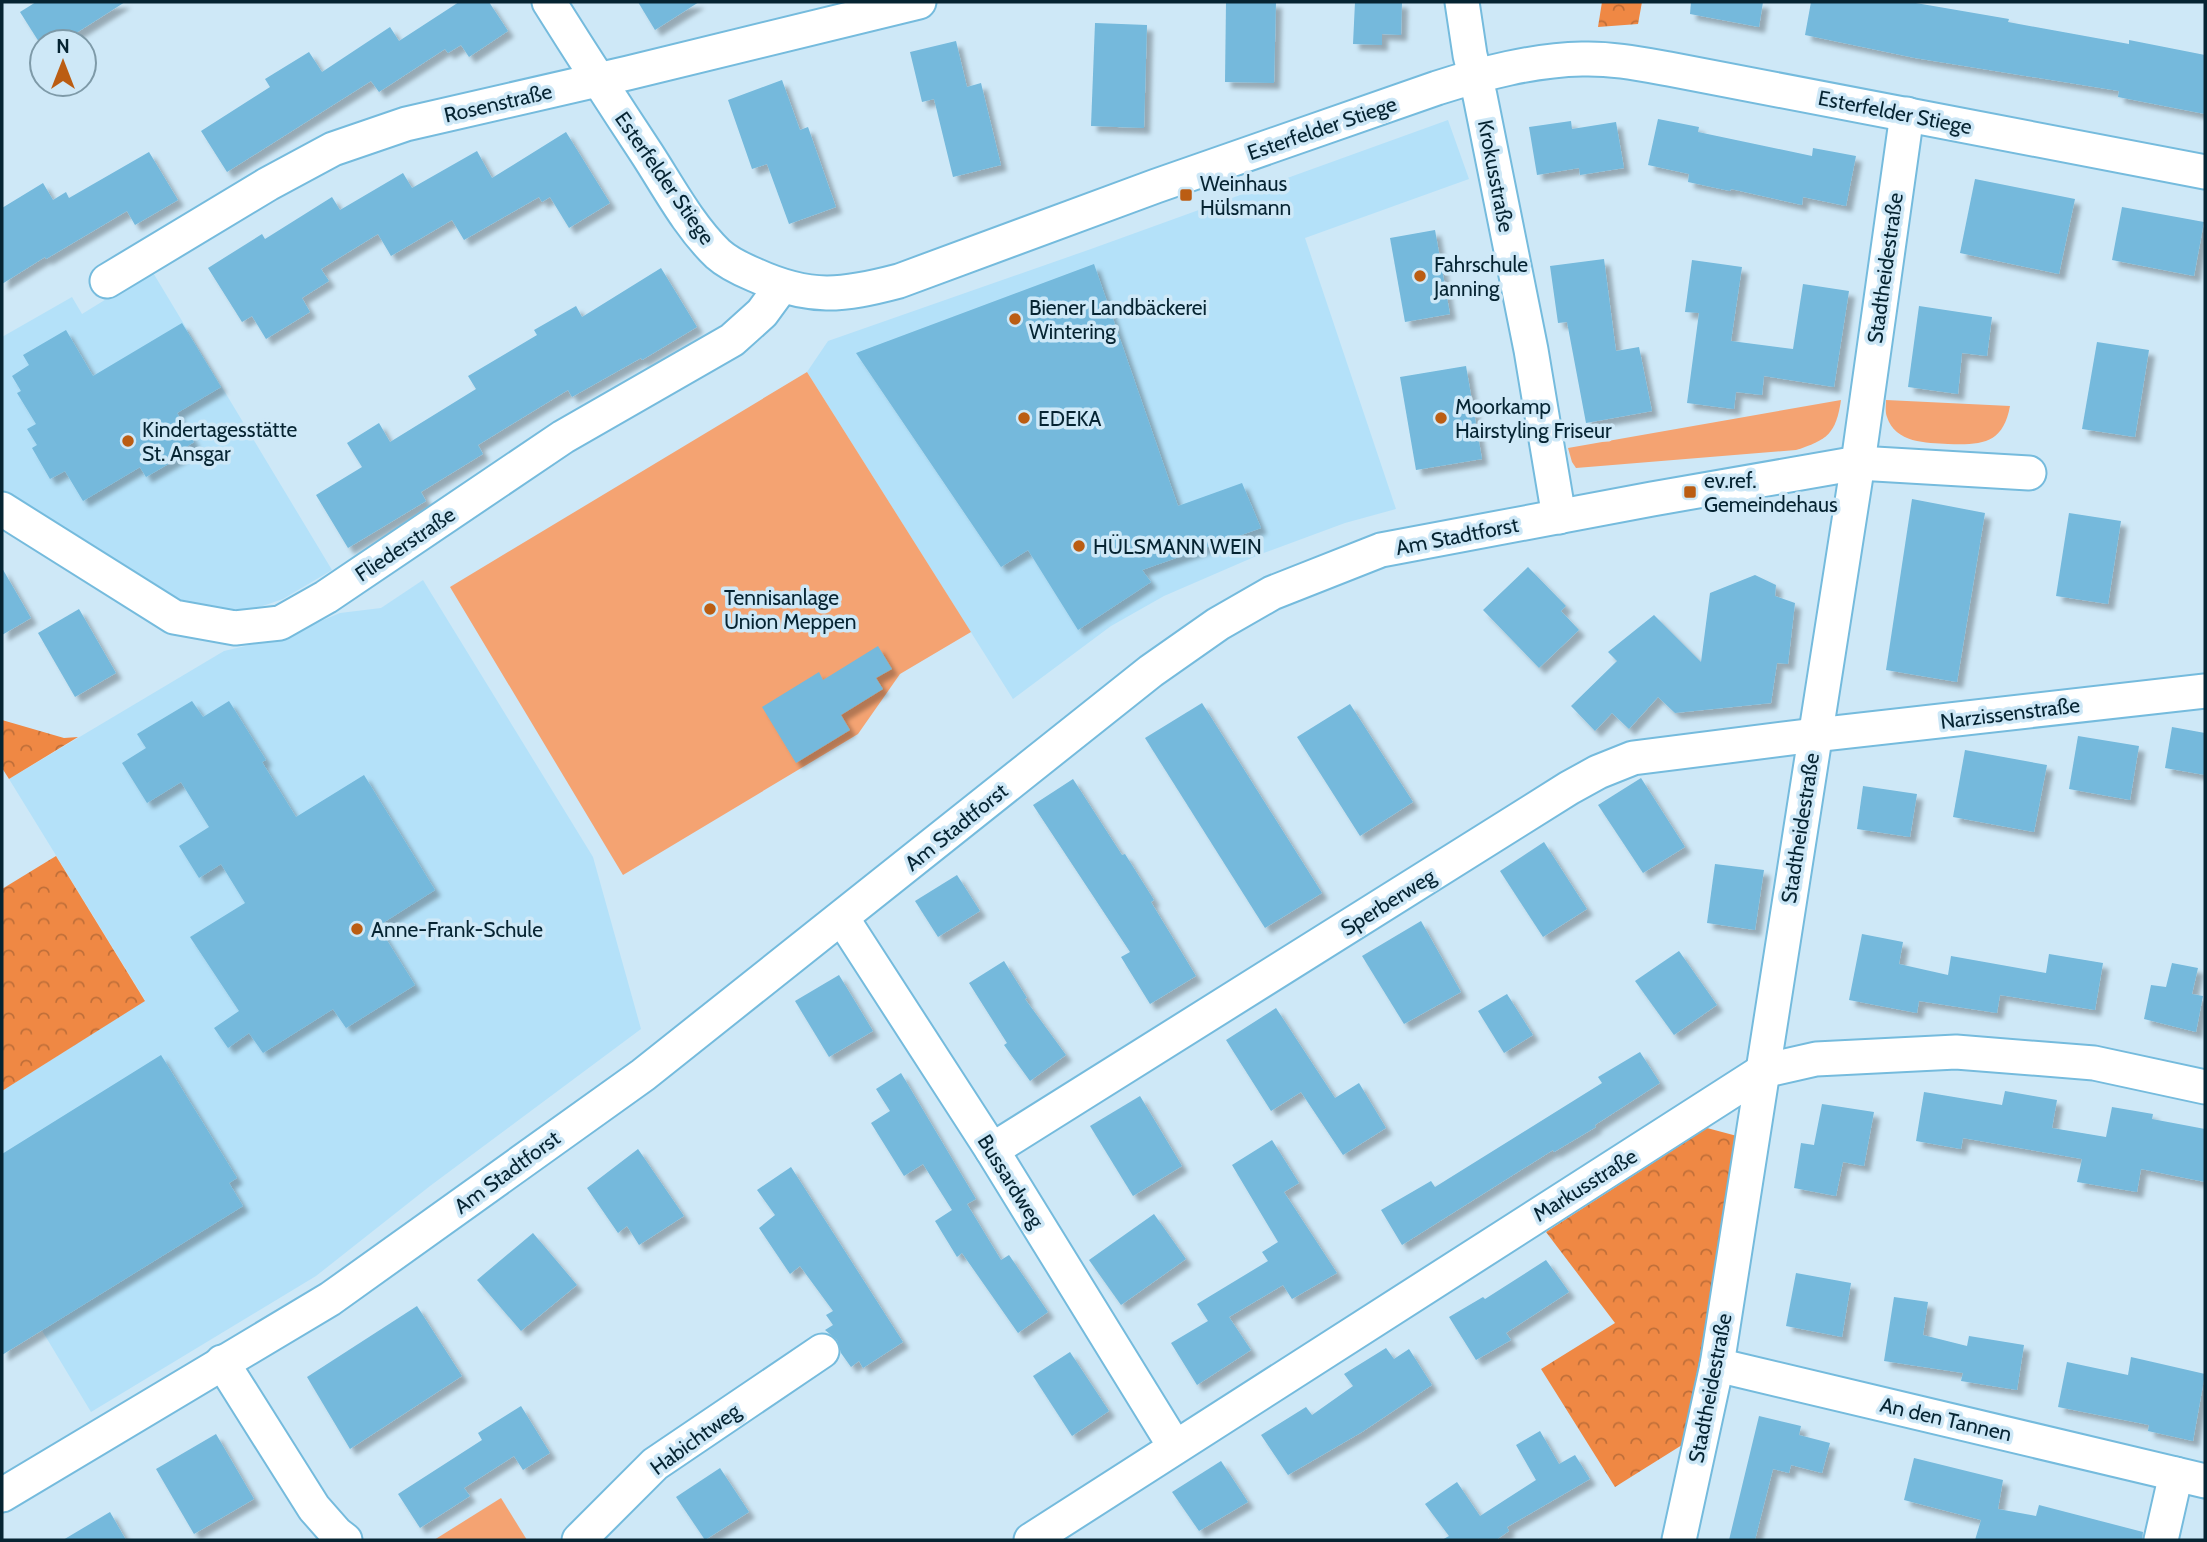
<svg xmlns="http://www.w3.org/2000/svg" width="2207" height="1542" font-family="Cabin,sans-serif">
  <style>
    .built { fill: #b4e1f9 }
    .green { fill: #f4a372 }
    .forest { fill: url(#forest-crowns) }
    .building { fill: #74b9dc; filter: url(#shadow) }
    .lines { fill: none; stroke-linecap: round; stroke-linejoin: round }
    .street-casing { stroke: #75bbdd; stroke-width: 37 }
    .street { stroke: #fff; stroke-width: 33 }
    .poi-dot { fill: #bb5d13; stroke: #cee8f7; stroke-width: 2.5 }
    .labels { text-anchor: middle; dominant-baseline: central; stroke-width: 7; stroke-linejoin: round; paint-order: stroke }
    .street-label { font-size: 21px; fill: #062432; stroke: #cee8f7 }
    .poi-label { font-size: 21px; fill: #062432; stroke: #cee8f7; text-anchor: start }
  </style>
  <defs>
    <pattern id="forest-crowns" width="20" height="18" patternUnits="userSpaceOnUse" patternTransform="scale(1.75)"><rect width="20" height="18" fill="#ef8844"/><path d="M2 6a3 3 0 1 1 6 0M12 15a3 3 0 1 1 6 0" fill="none" stroke="#c06f39"/></pattern>
    <filter id="shadow"><feDropShadow dx="6" dy="6" stdDeviation="2" flood-color="#0004"/></filter>
  </defs>
  <rect width="100%" height="100%" fill="#cee8f7"/>
  <g class="built">
    <polygon points="1448,120 1469,179 1305,238 1396,509 1345,523 1261,554 1164,596 1111,626 1013,699 807,372 828,341 1091,249"/>
    <polygon points="152,271 332,570 283,599 248,611 194,605 171,597 2,495 2,337 72,297 82,314"/>
    <polygon points="423,580 593,857 641,1029 430,1186 316,1276 91,1412 2,1264 2,1091 145,1000 9,779 224,651 283,637 340,613 381,608"/>
  </g>
  <g class="green">
    <polygon points="807,372 971,632 900,674 858,734 623,875 450,587"/>
    <path d="M1841 400C1836 433 1828 440 1796 450L1576 468 1572 462 1568 448Z"/>
    <path d="M1886 400 2010 406C2003 444 1982 445 1948 444 1927 443 1895 443 1887 417 1885 412 1886 405 1886 400Z"/>
    <polygon points="501,1498 527,1540 434,1540"/>
  </g>
  <g class="forest">
    <polygon points="1602,2 1642,2 1638,24 1598,27"/>
    <polygon points="2,720 64,738 78,737 9,779 2,768"/>
    <polygon points="56,856 145,1001 2,1091 2,889"/>
    <polygon points="1707,1128 1737,1136 1699,1363 1682,1445 1615,1487 1541,1369 1615,1323 1546,1232"/>
  </g>
  <g class="building">
    <polygon points="36,2 125,2 62,42 39,42 20,12"/>
    <polygon points="459,2 489,2 508,31 469,57 461,45 448,53 445,49 379,92 371,81 227,172 201,131 270,87 265,79 309,52 322,72 390,27 399,41"/>
    <polygon points="638,2 699,2 655,30"/>
    <polygon points="1226,2 1276,2 1274,83 1225,82"/>
    <polygon points="1355,2 1402,2 1401,35 1382,34 1382,45 1353,44"/>
    <polygon points="1691,2 1763,2 1759,27 1690,14"/>
    <polygon points="1811,2 1910,2 2009,19 2008,22 2129,44 2129,40 2205,55 2205,114 2118,97 2119,91 1915,58 1805,35"/>
    <polygon points="1095,23 1147,25 1144,128 1091,126"/>
    <polygon points="956,41 967,87 981,83 1001,165 953,177 934,99 922,102 910,52"/>
    <polygon points="782,80 800,130 808,127 836,207 789,224 767,164 752,169 728,100"/>
    <polygon points="1658,119 1699,127 1698,132 1812,156 1813,148 1856,156 1846,206 1803,197 1802,205 1731,189 1730,191 1688,182 1689,174 1648,165"/>
    <polygon points="1571,121 1572,129 1616,122 1624,168 1580,175 1579,168 1537,175 1529,127"/>
    <polygon points="566,132 610,203 569,228 550,197 542,202 539,197 464,240 452,220 391,256 378,234 321,269 329,281 302,298 310,312 266,339 252,316 242,322 208,268 262,234 265,239 332,197 340,210 403,173 412,188 477,151 492,178"/>
    <polygon points="149,152 178,200 135,225 127,211 46,259 45,257 2,284 2,208 43,183 53,200 66,192 69,198"/>
    <polygon points="1975,179 2075,199 2059,274 1960,253"/>
    <polygon points="2122,207 2204,222 2194,276 2112,260"/>
    <polygon points="1435,230 1450,314 1405,322 1390,238"/>
    <polygon points="1604,259 1616,351 1639,347 1652,411 1586,423 1567,322 1558,323 1550,266"/>
    <polygon points="1692,260 1742,267 1731,341 1793,349 1803,284 1849,291 1834,387 1764,376 1762,395 1736,392 1734,409 1687,403 1699,313 1685,312"/>
    <polygon points="1094,264 1178,506 1242,483 1261,528 1142,570 1151,582 1078,630 1028,550 1001,567 856,353"/>
    <polygon points="661,268 697,327 642,360 641,358 572,397 568,390 478,445 483,454 421,492 426,501 348,548 316,495 362,467 347,443 379,423 390,442 476,389 468,376 537,335 534,330 576,306 582,317"/>
    <polygon points="1919,306 1992,317 1987,356 1962,353 1958,394 1908,387"/>
    <polygon points="182,323 221,387 177,413 194,442 180,451 182,456 146,477 140,467 83,501 65,471 50,479 32,448 37,445 27,429 36,424 17,393 21,391 12,376 29,365 23,355 66,330 93,376"/>
    <polygon points="2097,342 2149,350 2135,437 2082,429"/>
    <polygon points="1466,366 1482,459 1416,470 1400,377"/>
    <polygon points="1912,499 1985,513 1957,682 1886,670"/>
    <polygon points="2069,513 2121,521 2108,604 2056,596"/>
    <polygon points="1528,567 1566,606 1561,611 1579,630 1539,668 1483,610"/>
    <polygon points="2,568 31,618 2,635"/>
    <polygon points="1755,575 1776,585 1775,596 1795,603 1788,664 1777,663 1771,703 1675,713 1658,697 1629,729 1612,713 1595,731 1571,706 1617,661 1608,652 1654,615 1701,662 1710,593"/>
    <polygon points="79,609 116,673 75,697 38,633"/>
    <polygon points="878,646 892,669 876,678 883,689 841,715 850,730 796,763 762,707 819,672 823,680"/>
    <polygon points="192,701 203,717 229,701 266,760 262,762 296,817 364,775 435,890 378,926 415,985 346,1028 333,1009 263,1053 249,1033 228,1048 214,1028 239,1011 190,937 245,903 221,864 199,878 179,846 209,827 181,782 147,803 122,763 146,748 137,734"/>
    <polygon points="1202,703 1322,893 1265,928 1145,738"/>
    <polygon points="1350,704 1413,802 1360,836 1297,737"/>
    <polygon points="2172,727 2205,733 2205,775 2165,768"/>
    <polygon points="2078,736 2139,746 2130,800 2069,789"/>
    <polygon points="1965,750 2047,765 2034,832 1953,817"/>
    <polygon points="1641,778 1685,847 1643,873 1598,805"/>
    <polygon points="1073,779 1122,855 1125,854 1154,900 1151,902 1196,976 1150,1004 1121,957 1130,952 1033,805"/>
    <polygon points="1863,786 1917,794 1910,837 1857,829"/>
    <polygon points="1544,842 1587,909 1543,937 1500,871"/>
    <polygon points="1715,864 1764,870 1755,930 1707,923"/>
    <polygon points="957,875 980,911 938,937 915,901"/>
    <polygon points="1421,921 1461,992 1404,1024 1362,956"/>
    <polygon points="1862,934 1903,942 1899,964 1948,975 1951,956 2046,973 2049,954 2103,963 2095,1010 2000,995 1997,1013 1919,1001 1917,1013 1849,1000"/>
    <polygon points="1679,951 1717,1005 1674,1035 1635,981"/>
    <polygon points="1004,961 1027,998 1025,999 1066,1055 1030,1081 1004,1045 1007,1043 969,983"/>
    <polygon points="2172,963 2198,968 2192,994 2203,996 2196,1032 2144,1019 2151,985 2166,987"/>
    <polygon points="839,975 873,1031 829,1057 795,1001"/>
    <polygon points="1507,994 1533,1035 1504,1053 1478,1011"/>
    <polygon points="1276,1008 1335,1098 1359,1083 1386,1128 1343,1155 1301,1092 1271,1111 1226,1040"/>
    <polygon points="1640,1052 1660,1083 1595,1125 1596,1127 1554,1152 1553,1150 1402,1245 1381,1210 1431,1181 1435,1187 1602,1083 1598,1077"/>
    <polygon points="161,1055 237,1178 229,1183 243,1206 2,1355 2,1154"/>
    <polygon points="901,1073 976,1199 967,1204 1001,1260 1009,1255 1048,1312 1018,1333 962,1253 957,1257 935,1221 952,1210 923,1164 904,1176 871,1123 890,1111 876,1089"/>
    <polygon points="2005,1091 2057,1100 2052,1128 2106,1137 2112,1107 2153,1114 2152,1119 2205,1129 2205,1182 2141,1169 2137,1192 2077,1182 2082,1159 1963,1138 1961,1149 1916,1141 1924,1092 2002,1105"/>
    <polygon points="1140,1096 1182,1166 1133,1196 1090,1126"/>
    <polygon points="1822,1104 1874,1112 1864,1166 1843,1162 1836,1196 1794,1188 1801,1143 1814,1145"/>
    <polygon points="1272,1140 1299,1183 1284,1192 1337,1273 1292,1299 1283,1285 1229,1317 1251,1350 1197,1385 1171,1343 1208,1321 1197,1304 1268,1261 1262,1252 1278,1242 1232,1165"/>
    <polygon points="638,1149 684,1216 639,1245 627,1226 618,1233 587,1188"/>
    <polygon points="791,1167 903,1342 863,1368 859,1361 851,1367 841,1353 837,1340 825,1330 833,1325 826,1315 833,1311 800,1266 790,1274 759,1228 775,1215 757,1190"/>
    <polygon points="1154,1214 1186,1259 1121,1305 1089,1260"/>
    <polygon points="533,1233 577,1285 521,1331 477,1280"/>
    <polygon points="1546,1260 1569,1292 1506,1333 1511,1340 1476,1360 1449,1317 1483,1297 1485,1299"/>
    <polygon points="1796,1273 1851,1283 1842,1337 1786,1326"/>
    <polygon points="1894,1297 1928,1302 1923,1335 1967,1346 1969,1336 2024,1345 2017,1390 1961,1381 1963,1373 1884,1361"/>
    <polygon points="417,1306 462,1376 350,1449 307,1377"/>
    <polygon points="1386,1348 1394,1359 1409,1349 1432,1385 1362,1432 1288,1475 1261,1435 1306,1407 1312,1415 1353,1386 1344,1374"/>
    <polygon points="1070,1352 1109,1411 1072,1436 1033,1376"/>
    <polygon points="2131,1357 2205,1374 2193,1441 2148,1431 2149,1425 2058,1407 2067,1362 2128,1375"/>
    <polygon points="521,1406 550,1453 523,1470 514,1456 464,1488 470,1496 420,1528 398,1494 482,1440 478,1433"/>
    <polygon points="1759,1416 1801,1426 1799,1435 1830,1443 1822,1473 1791,1465 1789,1473 1773,1469 1755,1540 1729,1540"/>
    <polygon points="1540,1431 1559,1464 1575,1455 1590,1479 1507,1527 1509,1531 1496,1540 1442,1540 1449,1536 1425,1504 1457,1482 1480,1516 1536,1480 1516,1445"/>
    <polygon points="216,1434 254,1499 194,1534 156,1469"/>
    <polygon points="1914,1458 2003,1480 1998,1509 2036,1516 2039,1505 2143,1532 2142,1540 1975,1540 1981,1520 1904,1500"/>
    <polygon points="1221,1461 1248,1502 1199,1531 1172,1492"/>
    <polygon points="720,1468 749,1512 705,1540 676,1497"/>
    <polygon points="110,1512 126,1540 63,1540"/>
  </g>
  <g class="lines">
    <defs>
      <g id="street">
        <path d="M549 2C581 53 614 104 647 154 669 188 689 226 718 254 728 263 743 270 755 275 810 300 842 296 899 281L1156 186 1437 88C1484 73 1533 60 1582 59 1611 58 1641 64 1669 69L2205 172"/>
        <polyline points="1462,2 1470,55 1480,96 1531,350 1559,517"/>
        <polyline points="107,281 268,184 333,149 406,124 628,73 919,2"/>
        <polyline points="2,509 174,617 235,628 280,623 326,597 563,437 732,340 762,313 781,287"/>
        <polyline points="842,918 992,1150 1175,1447"/>
        <polyline points="992,1150 1569,788 1598,772 1633,758 1815,735 2205,691"/>
        <polyline points="222,1362 314,1508 336,1533 345,1540"/>
        <polyline points="1717,1365 2205,1481"/>
        <polyline points="2,1495 330,1299 643,1075 1151,671 1218,624 1272,593 1381,550 1652,499 1858,463 2029,473"/>
        <polyline points="579,1540 655,1464 822,1351"/>
        <polyline points="1031,1540 1763,1071 1816,1059 1956,1052 2094,1063 2205,1087"/>
        <polyline points="1679,1540 1717,1365 1858,463 1907,114"/>
        <polyline points="2161,1540 2176,1474"/>
      </g>
    </defs>
    <use href="#street" class="street-casing"/>
    <use href="#street" class="street"/>
  </g>
  <g class="poi-dot">
    <rect x="1179" y="188" width="14" height="14" rx="3.5"/>
    <circle cx="1420" cy="276" r="7"/>
    <circle cx="1015" cy="319" r="7"/>
    <circle cx="1024" cy="418" r="7"/>
    <circle cx="1441" cy="418" r="7"/>
    <circle cx="128" cy="441" r="7"/>
    <rect x="1683" y="485" width="14" height="14" rx="3.5"/>
    <circle cx="1079" cy="546" r="7"/>
    <circle cx="710" cy="609" r="7"/>
    <circle cx="357" cy="929" r="7"/>
  </g>
  <g class="labels">
    <g class="street-label">
      <text transform="translate(498 103) rotate(-13)">Rosenstraße</text>
      <text transform="translate(1895 112) rotate(11)">Esterfelder Stiege</text>
      <text transform="translate(1322 128) rotate(-19)">Esterfelder Stiege</text>
      <text transform="translate(1496 176) rotate(79)">Krokusstraße</text>
      <text transform="translate(665 178) rotate(55)">Esterfelder Stiege</text>
      <text transform="translate(1885 268) rotate(-82)">Stadtheidestraße</text>
      <text transform="translate(1457 536) rotate(-11)">Am Stadtforst</text>
      <text transform="translate(405 544) rotate(-34)">Fliederstraße</text>
      <text transform="translate(2010 713) rotate(-7)">Narzissenstraße</text>
      <text transform="translate(956 827) rotate(-39)">Am Stadtforst</text>
      <text transform="translate(1800 828) rotate(-81)">Stadtheidestraße</text>
      <text transform="translate(1388 902) rotate(-32)">Sperberweg</text>
      <text transform="translate(507 1172) rotate(-36)">Am Stadtforst</text>
      <text transform="translate(1011 1181) rotate(58)">Bussardweg</text>
      <text transform="translate(1585 1185) rotate(-32)">Markusstraße</text>
      <text transform="translate(1710 1388) rotate(-79)">Stadtheidestraße</text>
      <text transform="translate(1946 1419) rotate(13)">An den Tannen</text>
      <text transform="translate(695 1439) rotate(-36)">Habichtweg</text>
    </g>
    <g class="poi-label">
      <text x="1200" y="183">Weinhaus<tspan x="1200" dy="24">Hülsmann</tspan></text>
      <text x="1434" y="264">Fahrschule<tspan x="1434" dy="24">Janning</tspan></text>
      <text x="1029" y="307">Biener Landbäckerei<tspan x="1029" dy="24">Wintering</tspan></text>
      <text x="1455" y="406">Moorkamp<tspan x="1455" dy="24">Hairstyling Friseur</tspan></text>
      <text x="1038" y="418">EDEKA</text>
      <text x="142" y="429">Kindertagesstätte<tspan x="142" dy="24">St. Ansgar</tspan></text>
      <text x="1704" y="480">ev.ref.<tspan x="1704" dy="24">Gemeindehaus</tspan></text>
      <text x="1093" y="546">HÜLSMANN WEIN</text>
      <text x="724" y="597">Tennisanlage<tspan x="724" dy="24">Union Meppen</tspan></text>
      <text x="371" y="929">Anne-Frank-Schule</text>
    </g>
  </g>
  <rect width="2207" height="1542" fill="none" stroke="#062432" stroke-width="7"/>
  <g transform="translate(63 63)"><circle r="33" fill="#cee8f7" stroke="#7e9aa8" stroke-width="2"/>
  <path d="M0-5L12 26L0 18L-12 26Z" fill="#bb5d13"/>
  <text y="-10" font-size="19" font-weight="bold" text-anchor="middle" fill="#062432">N</text>
  </g>
</svg>
